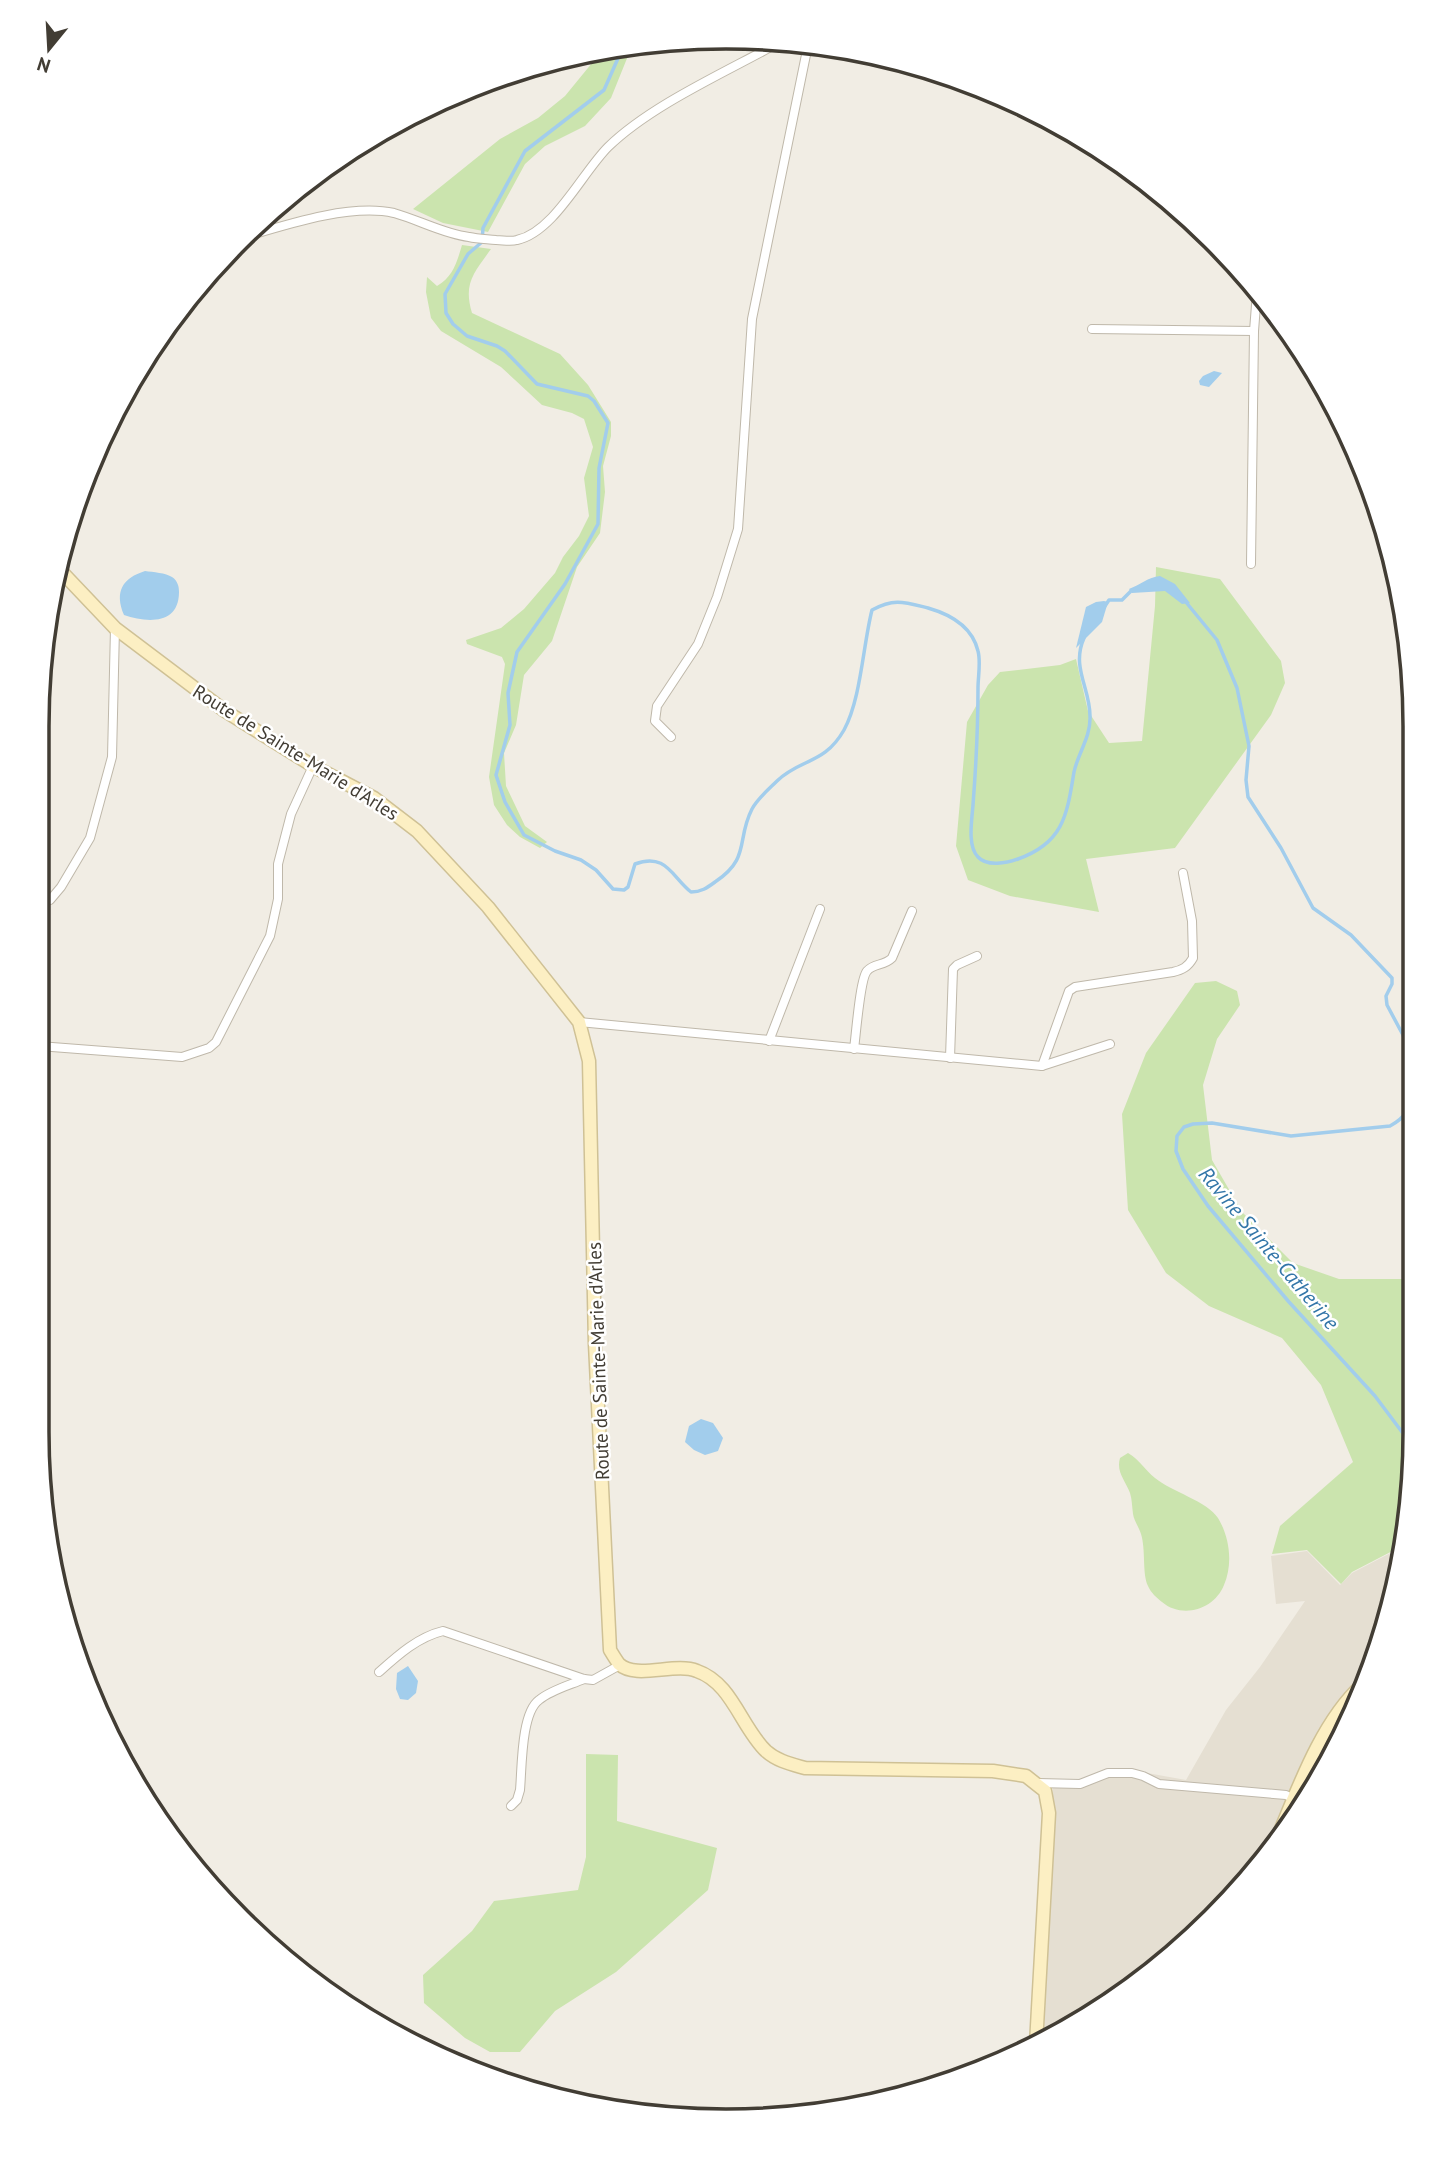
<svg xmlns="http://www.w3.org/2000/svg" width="1452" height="2158" font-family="'PT Sans',sans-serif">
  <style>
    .residential { fill: #e5dfd2 }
    .green { fill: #cbe4ae }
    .water { fill: #a2cdec }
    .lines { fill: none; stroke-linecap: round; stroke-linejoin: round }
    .stream { stroke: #a2cdec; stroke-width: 3.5 }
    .minor-casing { stroke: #bfb8aa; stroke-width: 10 }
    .secondary-casing { stroke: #cfc195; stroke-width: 15 }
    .minor { stroke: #fff; stroke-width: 8 }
    .secondary { stroke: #fcefc3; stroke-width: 12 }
    .labels { text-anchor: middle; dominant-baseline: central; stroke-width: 5; stroke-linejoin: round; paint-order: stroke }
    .street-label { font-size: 19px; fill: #423d34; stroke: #fff }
    .water-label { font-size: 21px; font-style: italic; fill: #3376a8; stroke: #fff }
    .rim { fill: none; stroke: #423d34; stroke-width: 3.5 }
  </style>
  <rect width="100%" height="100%" fill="#f1ede4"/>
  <polygon class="residential" points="1404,1546 1402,1566 1344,1737 1299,1815 1214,1919 1070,2029 1042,2042 1053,1789 1044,1779 1082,1781 1136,1771 1186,1780 1226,1710 1260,1667 1305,1601 1276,1604 1271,1556 1307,1551 1340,1585 1352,1573"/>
  <g class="green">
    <polygon points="632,46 611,98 585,126 545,146 525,164 488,232 443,223 413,209 500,139 538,118 565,96 592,63 600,49"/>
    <path d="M462 245 491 249C474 273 463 283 472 313L560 354 588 385 611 422V436L603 466 605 492 600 533 577 567 552 641 524 675 516 725 504 753 506 786 525 826 547 842 540 848 520 837 507 825 494 805 489 777 505 664 502 657 467 644 466 640 501 628 524 609 555 573 563 557 579 536 589 516 584 478 593 447 584 419 572 413 542 405 501 367 441 331 431 318 426 292 427 277 437 286C453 277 457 262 462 245Z"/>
    <polygon points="1156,567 1220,579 1281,661 1285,683 1271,715 1175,848 1086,859 1099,912 1010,896 968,880 956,846 967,722 988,685 1000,672 1060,665 1076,659 1088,711 1109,743 1142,741 1155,606"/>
    <polygon points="1216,981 1237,991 1240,1005 1217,1039 1203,1085 1212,1160 1242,1212 1293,1263 1339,1279 1415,1279 1415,1432 1404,1545 1352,1572 1341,1584 1307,1550 1272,1554 1280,1526 1353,1462 1321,1385 1282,1338 1209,1306 1166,1273 1128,1210 1122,1114 1146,1053 1195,983"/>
    <path d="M1128 1453C1140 1460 1145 1470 1155 1478 1172 1492 1207 1501 1218 1518 1230 1538 1233 1564 1224 1585 1214 1610 1182 1619 1162 1602 1157 1598 1151 1593 1148 1586 1142 1573 1146 1550 1141 1534 1139 1527 1134 1521 1133 1514 1132 1507 1132 1499 1130 1493 1125 1480 1116 1472 1120 1458Z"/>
    <polygon points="586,1754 618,1755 617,1821 717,1848 708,1890 616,1972 555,2011 520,2052 490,2052 465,2038 424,2003 423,1975 472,1931 494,1901 578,1890 586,1857"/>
  </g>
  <g class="water">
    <polygon points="1214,371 1222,373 1209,387 1200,385 1199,381 1203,376"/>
    <path d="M145 571C153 572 166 573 172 577 178 581 179 587 179 592 179 625 147 623 124 615 114 591 123 578 145 571Z"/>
    <path d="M1160 576 1175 584 1190 603 1182 604 1165 591 1132 593 1129 589C1140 585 1148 577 1160 576Z"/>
    <polygon points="1104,601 1108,602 1102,622 1076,648 1086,607 1096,602"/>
    <polygon points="701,1419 713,1423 723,1438 718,1451 705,1455 694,1450 685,1442 689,1426"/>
    <polygon points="408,1666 418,1681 416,1693 408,1700 400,1699 396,1689 397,1673"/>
  </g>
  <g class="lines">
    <g class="stream">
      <path d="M623 47 604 90 525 151 483 228 482 242 468 254 445 294 446 313 453 324 467 336 497 346 505 351 537 384 588 396 594 401 608 423 599 468 598 524 565 584 517 652 508 693 510 725 496 775 505 802 524 835 555 851 581 860 596 870 613 889 624 890 628 887 635 864C666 852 672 877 691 892 701 892 707 888 715 882 751 858 736 840 752 809 758 798 769 789 777 781 801 758 824 765 844 730 861 699 863 645 872 610 894 598 904 602 928 608 949 614 972 626 978 651 981 662 978 677 978 688 978 727 976 766 973 805 972 819 967 846 978 857 987 867 1007 863 1018 859 1064 843 1067 814 1074 772 1078 753 1091 737 1090 716 1090 688 1071 667 1084 638"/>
      <polyline points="1185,601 1217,640 1237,688 1249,746 1246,780 1248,797 1281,848 1313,908 1351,935 1392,978 1392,984 1386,996 1387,1005 1403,1035 1415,1070"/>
      <polyline points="1105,606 1109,600 1122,600 1132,590"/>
      <path d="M1414 1448 1375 1396 1289 1302 1208 1206 1183 1169 1176 1151 1177 1136 1184 1127 1193 1124 1212 1123 1291 1136 1390 1126C1405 1118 1413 1107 1415 1090"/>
    </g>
    <defs>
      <g id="minor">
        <path d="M238 239C282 226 349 203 394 213 419 220 444 234 469 237 478 239 487 239 496 240 503 240 510 242 517 240 554 232 582 173 608 147 651 105 726 72 780 42"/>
        <polyline points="1092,329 1254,331"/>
        <polyline points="1251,564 1254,331 1257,292"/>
        <polyline points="671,737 655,721 657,706 698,644 717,597 738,529 752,319 808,45"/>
        <polyline points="50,900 61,887 90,838 112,757 115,628"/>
        <polyline points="579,1022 1042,1066 1110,1044"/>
        <polyline points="769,1041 820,909"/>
        <polyline points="39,1046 182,1057 209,1048 216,1042 270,936 278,899 278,864 291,814 313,766"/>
        <path d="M854 1049C856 1035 860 979 867 971 874 963 884 966 892 958L912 911"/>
        <polyline points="950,1058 953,969 957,965 977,956"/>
        <path d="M1042 1066 1069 991 1075 987 1173 972C1182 970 1188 967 1193 958L1192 921 1183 873"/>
        <path d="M379 1672C398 1655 418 1637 443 1631L584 1679 593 1680 620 1665"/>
        <polyline points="1335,1718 1345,1734"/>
        <polyline points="1038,1783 1080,1784 1108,1773 1132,1773 1143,1776 1159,1784 1286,1795 1294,1799"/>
        <path d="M511 1806 517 1800 520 1790C522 1768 521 1713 539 1700 551 1690 570 1685 584 1679"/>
      </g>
      <g id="secondary">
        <path d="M58 568 115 628 225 711 313 766 374 798 417 831 488 907 579 1022 589 1061 595 1344 610 1650C613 1655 616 1660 619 1664 636 1680 675 1662 697 1671 732 1683 741 1727 766 1751 777 1761 791 1764 805 1768L993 1771 1026 1776 1045 1791 1049 1813 1036 2044"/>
        <path d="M1274 1846C1296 1794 1320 1723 1362 1685"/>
      </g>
    </defs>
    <use href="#minor" class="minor-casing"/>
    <use href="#secondary" class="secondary-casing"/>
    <use href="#minor" class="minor"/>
    <use href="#secondary" class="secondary"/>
  </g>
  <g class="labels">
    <g class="street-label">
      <text transform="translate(296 752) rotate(32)">Route de Sainte-Marie d'Arles</text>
      <text transform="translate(598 1361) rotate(-92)">Route de Sainte-Marie d'Arles</text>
    </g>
    <g class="water-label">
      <text transform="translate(1269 1248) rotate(50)">Ravine Sainte-Catherine</text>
    </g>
  </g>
  <path d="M0 0H1452V2158H0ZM726 49H726A677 677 0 0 1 1403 726V1432A677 677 0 0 1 726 2109H726A677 677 0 0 1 49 1432V726A677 677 0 0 1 726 49Z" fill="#fff" fill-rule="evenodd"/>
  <path class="rim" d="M726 49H726A677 677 0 0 1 1403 726V1432A677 677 0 0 1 726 2109H726A677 677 0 0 1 49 1432V726A677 677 0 0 1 726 49Z"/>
  <g transform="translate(49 49) rotate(198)" stroke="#ffffff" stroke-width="5" paint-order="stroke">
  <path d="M0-5L12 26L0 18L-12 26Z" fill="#423d34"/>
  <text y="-10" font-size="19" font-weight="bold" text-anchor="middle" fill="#423d34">N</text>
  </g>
</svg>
